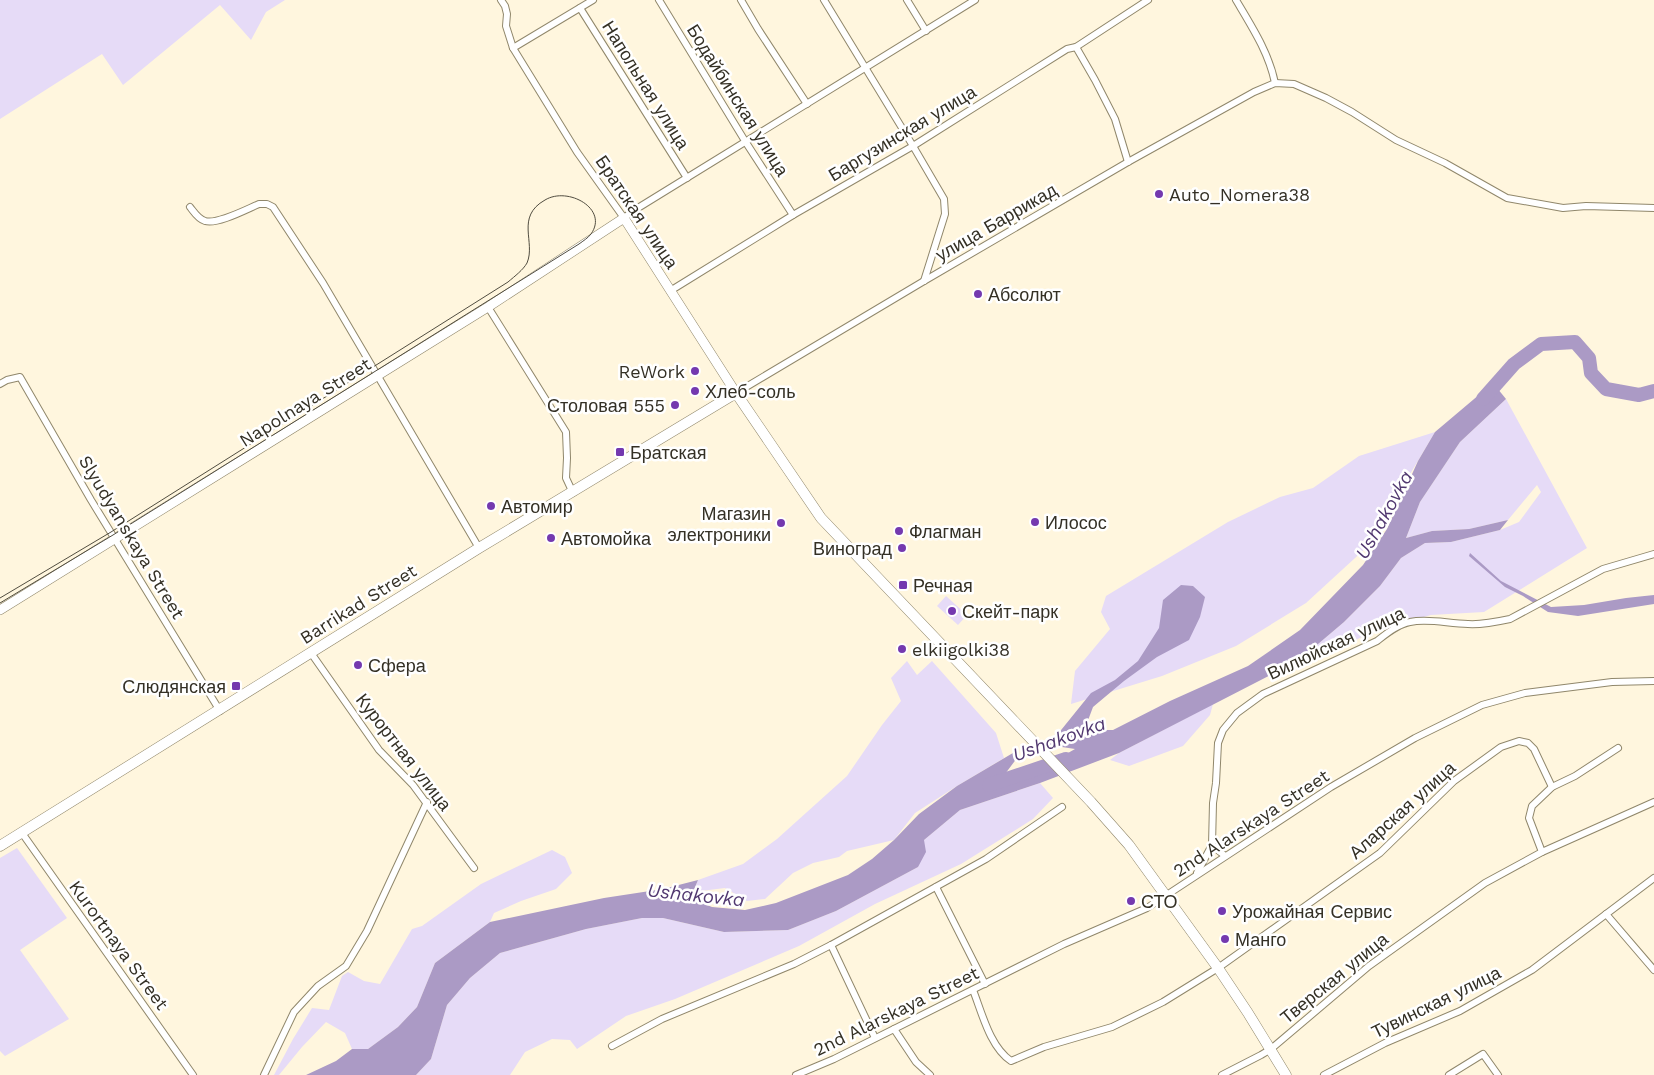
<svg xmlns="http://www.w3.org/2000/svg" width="1654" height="1075" font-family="'Work Sans',sans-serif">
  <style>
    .green { fill: #e6dbf7 }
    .water { fill: #ab9ac5 }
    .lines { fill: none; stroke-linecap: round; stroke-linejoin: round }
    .river { stroke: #ab9ac5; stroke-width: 14 }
    .street-casing { stroke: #90876b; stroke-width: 8 }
    .secondary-casing { stroke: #90876b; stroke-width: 10 }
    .primary-casing { stroke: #90876b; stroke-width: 11 }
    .street { stroke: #fff; stroke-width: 6 }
    .secondary { stroke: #fff; stroke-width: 9 }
    .primary { stroke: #fff; stroke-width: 10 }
    .tram { stroke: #514d40; stroke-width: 1 }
    .poi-dot { fill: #7439af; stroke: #fff; stroke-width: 2 }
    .labels { text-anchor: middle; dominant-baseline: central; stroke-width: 5; stroke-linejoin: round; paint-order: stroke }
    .street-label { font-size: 18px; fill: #343025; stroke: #fff }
    .poi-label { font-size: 18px; fill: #343025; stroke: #fff; text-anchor: start }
    .water-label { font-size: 19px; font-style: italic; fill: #513870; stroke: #fff }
  </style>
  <rect width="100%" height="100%" fill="#fff6de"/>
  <g class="green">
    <polygon points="0,0 285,0 266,12 251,40 220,5 123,85 102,54 0,119"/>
    <polygon points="1506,399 1587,548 1484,612 1431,615 1376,630 1305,665 1298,661 1344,622 1380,586 1401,558 1425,543 1451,542 1500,530 1519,522 1541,492 1537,485 1508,520 1469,529 1432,531 1406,538 1420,502 1460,442"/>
    <polygon points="1435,432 1367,547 1306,603 1236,646 1162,676 1071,704 1075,671 1110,629 1101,612 1106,596 1228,522 1280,497 1313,488 1359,456"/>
    <polygon points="946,596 967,615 958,625 937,606"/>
    <polygon points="907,661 917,675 932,661 996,733 1004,758 957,786 915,813 894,840 847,851 839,857 813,863 793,873 765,899 747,901 725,888 693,892 698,880 743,864 777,839 847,776 882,725 901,701 891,678"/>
    <polygon points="1213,704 1210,715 1183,746 1129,766 1110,760 1119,753"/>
    <polygon points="1040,783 1053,798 1033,819 961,864 875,904 799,946 675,999 626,1016 577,1049 570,1040 552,1039 525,1052 510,1075 416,1075 431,1059 447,1005 470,978 500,953 586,929 642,918 663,918 724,932 788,930 836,911 918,867 924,840 960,810"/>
    <polygon points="17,848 67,918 20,950 69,1019 5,1056 0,1051 0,858"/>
    <polygon points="552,850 565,857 572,873 556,889 521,901 494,913 490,922 435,963 417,1007 398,1027 368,1049 352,1049 345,1033 326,1022 302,1047 279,1075 274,1075 293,1039 312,1008 329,1010 342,976 348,972 364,981 380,984 412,929 422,926 481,884"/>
  </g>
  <g class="water">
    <polygon points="1493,383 1506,399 1460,442 1420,502 1406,538 1432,531 1469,529 1508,520 1500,530 1451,542 1425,543 1401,558 1380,586 1344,622 1298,661 1119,753 1040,783 960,810 924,840 926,852 918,867 836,911 788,930 724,932 663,918 642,918 586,929 500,953 470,978 447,1005 431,1059 416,1075 306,1075 336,1061 352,1049 368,1049 398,1027 417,1007 435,963 490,922 604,898 663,889 698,880 693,892 692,899 712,907 745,910 776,903 848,875 872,859 894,840 919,814 957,786 1018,750 1017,758 1005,774 1006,784 1048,768 1061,757 1075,749 1049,745 1091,693 1115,680 1138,661 1159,628 1163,600 1181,585 1193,586 1205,597 1200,617 1189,640 1157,657 1124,681 1093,707 1087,723 1092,730 1113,730 1170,701 1248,666 1300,630 1363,565 1387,529 1418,461 1435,432"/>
    <polygon points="1470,553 1501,581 1551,607 1584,605 1626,598 1654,595 1654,604 1578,616 1548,612 1523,596 1505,587 1469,556"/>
  </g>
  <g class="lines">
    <g class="river">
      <polyline points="1483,399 1514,364 1541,344 1575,342 1589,358 1591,373 1606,389 1639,395 1654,391"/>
      <polyline points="989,785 1066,759"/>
    </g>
    <defs>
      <g id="street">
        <polyline points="501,0 505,6 507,14 506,26 513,48 577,152 624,218 633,211 975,0"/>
        <polyline points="659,0 745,141 793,215"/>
        <polyline points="741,0 758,29 807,104"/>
        <polyline points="824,0 913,146 944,199 945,214 924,281"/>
        <polyline points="907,0 926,31"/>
        <path d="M1236 0C1252 27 1269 53 1275 83"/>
        <polyline points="580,8 687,178"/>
        <polyline points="1076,47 1095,80 1115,119 1128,162"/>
        <polyline points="513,48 593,0"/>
        <path d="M190 207C194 212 198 219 205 221 217 225 247 209 259 204H267L273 207 323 283 479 548"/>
        <polyline points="670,291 793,215 913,146 1067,49 1076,47 1148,0"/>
        <polyline points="488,307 566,432 567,458 566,478 573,493"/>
        <polyline points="0,384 7,380 20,377 91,500 220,711"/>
        <polyline points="736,393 924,281 1128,162 1254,92 1275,83 1294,84 1326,98 1352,112 1396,140 1445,163 1507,198 1563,208 1586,206 1654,208"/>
        <polyline points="311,653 379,750 413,785 474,868"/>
        <polyline points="22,833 193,1075"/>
        <polyline points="1212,845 1225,856"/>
        <polyline points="1542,852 1529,818 1532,806 1552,787 1575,776 1618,748"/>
        <path d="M1197 873 1212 845 1213 803 1216 783 1218 743 1223 730 1237 713 1263 694 1377 641C1386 634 1398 624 1410 622 1429 618 1449 624 1468 624 1482 625 1496 622 1510 619L1603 569 1654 554"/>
        <polyline points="936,887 985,984"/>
        <polyline points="1606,914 1654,970"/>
        <polyline points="831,945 875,1038"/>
        <path d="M973 990C982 1013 990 1047 1011 1061L1044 1047 1112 1027 1163 1002 1218 968 1380 853 1454 781 1501 747 1519 741 1528 743 1534 749 1552 787"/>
        <polyline points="894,1029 916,1062 930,1075"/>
        <polyline points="612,1046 662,1019 794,964 831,945 986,859 1062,807"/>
        <polyline points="264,1075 294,1012 318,986 346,966 367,931 427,802"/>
        <polyline points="796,1075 834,1059 1064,944 1147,908 1331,787 1415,738 1482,705 1525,693 1612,682 1654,681"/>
        <polyline points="1222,1075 1261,1055 1271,1049 1369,966 1485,883 1542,852 1654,802"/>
        <polyline points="1324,1075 1385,1043 1460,1011 1532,970 1654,878"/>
        <polyline points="1449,1075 1483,1054 1498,1075"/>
      </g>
      <polyline id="secondary" points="0,610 488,307 624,218 736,393"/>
      <polyline id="primary" points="0,846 479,548 736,393 821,518 1091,802 1129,845 1218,968 1248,1013 1286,1075"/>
    </defs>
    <use href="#street" class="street-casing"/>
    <use href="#secondary" class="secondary-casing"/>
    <use href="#primary" class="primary-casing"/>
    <use href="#street" class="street"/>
    <use href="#secondary" class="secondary"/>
    <use href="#primary" class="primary"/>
    <path class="tram" d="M0 598 111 532 508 282C515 276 523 270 527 263 536 242 515 217 545 200 568 186 609 209 591 234 588 238 583 241 579 244L113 535 0 603"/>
  </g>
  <g class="poi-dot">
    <circle cx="1159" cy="194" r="5"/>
    <circle cx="978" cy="294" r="5"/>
    <circle cx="695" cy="371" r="5"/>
    <circle cx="695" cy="391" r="5"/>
    <circle cx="675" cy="405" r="5"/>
    <rect x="615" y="447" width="10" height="10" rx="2.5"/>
    <circle cx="491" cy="506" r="5"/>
    <circle cx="1035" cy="522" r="5"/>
    <circle cx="781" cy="523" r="5"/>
    <circle cx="899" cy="531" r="5"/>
    <circle cx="551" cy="538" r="5"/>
    <circle cx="902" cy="548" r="5"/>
    <rect x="898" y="580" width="10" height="10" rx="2.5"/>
    <circle cx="952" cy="611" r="5"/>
    <circle cx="902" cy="649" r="5"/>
    <circle cx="358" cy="665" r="5"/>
    <rect x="231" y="681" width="10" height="10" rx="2.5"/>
    <circle cx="1131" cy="901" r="5"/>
    <circle cx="1222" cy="911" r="5"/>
    <circle cx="1225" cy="939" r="5"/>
  </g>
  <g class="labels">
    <g class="street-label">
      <text transform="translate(646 85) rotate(58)">Напольная улица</text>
      <text transform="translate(738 100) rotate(58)">Бодайбинская улица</text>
      <text transform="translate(902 133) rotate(-31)">Баргузинская улица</text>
      <text transform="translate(637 212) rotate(56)">Братская улица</text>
      <text transform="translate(996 222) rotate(-30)">улица Баррикад</text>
      <text transform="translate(305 402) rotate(-32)">Napolnaya Street</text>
      <text transform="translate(132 537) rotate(59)">Slyudyanskaya Street</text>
      <text transform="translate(358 604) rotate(-32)">Barrikad Street</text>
      <text transform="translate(1336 643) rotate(-25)">Вилюйская улица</text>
      <text transform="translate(404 752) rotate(52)">Курортная улица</text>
      <text transform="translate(1402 810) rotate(-42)">Аларская улица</text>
      <text transform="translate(1251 823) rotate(-33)">2nd Alarskaya Street</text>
      <text transform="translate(119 945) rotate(54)">Kurortnaya Street</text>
      <text transform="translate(1334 978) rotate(-39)">Тверская улица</text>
      <text transform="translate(1436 1002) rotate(-26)">Тувинская улица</text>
      <text transform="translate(896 1011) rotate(-26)">2nd Alarskaya Street</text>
    </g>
    <g class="poi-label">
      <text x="1169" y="194">Auto_Nomera38</text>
      <text x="988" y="294">Абсолют</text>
      <text x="685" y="371" text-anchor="end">ReWork</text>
      <text x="705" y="391">Хлеб-соль</text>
      <text x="665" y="405" text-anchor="end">Столовая 555</text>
      <text x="630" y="452">Братская</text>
      <text x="501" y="506">Автомир</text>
      <text x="771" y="513" text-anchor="end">Магазин<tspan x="771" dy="21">электроники</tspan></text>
      <text x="1045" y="522">Илосос</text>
      <text x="909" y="531">Флагман</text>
      <text x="561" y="538">Автомойка</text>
      <text x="892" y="548" text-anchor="end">Виноград</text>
      <text x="913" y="585">Речная</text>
      <text x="962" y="611">Скейт-парк</text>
      <text x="912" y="649">elkiigolki38</text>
      <text x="368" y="665">Сфера</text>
      <text x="226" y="686" text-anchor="end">Слюдянская</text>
      <text x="1141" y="901">СТО</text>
      <text x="1232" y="911">Урожайная Сервис</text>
      <text x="1235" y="939">Манго</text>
    </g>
    <g class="water-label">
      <text transform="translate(1384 515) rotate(-61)">Ushakovka</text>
      <text transform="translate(1059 739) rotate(-20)">Ushakovka</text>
      <text transform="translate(696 895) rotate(6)">Ushakovka</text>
    </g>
  </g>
</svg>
